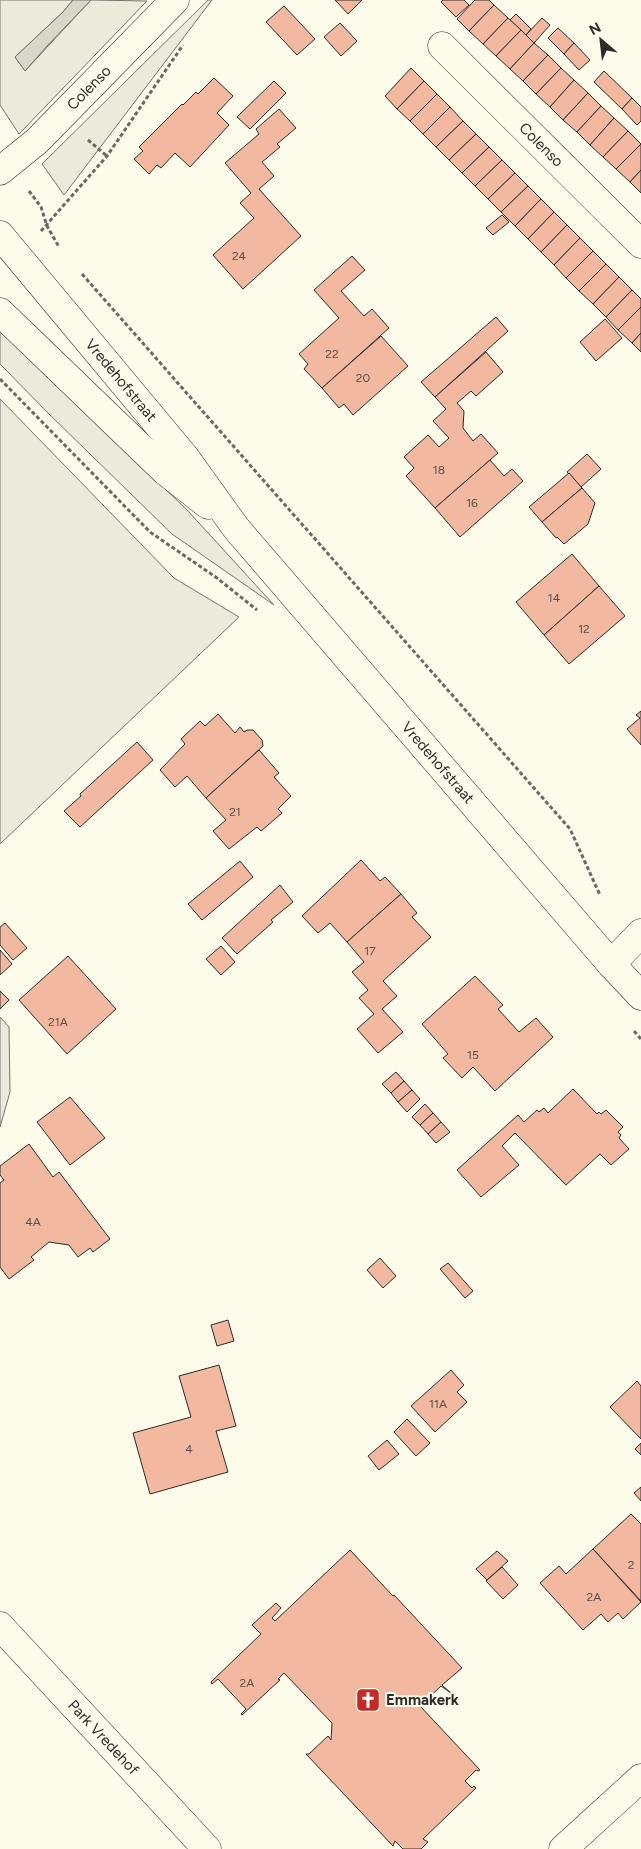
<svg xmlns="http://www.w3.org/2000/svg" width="641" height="1849" font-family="Figtree,sans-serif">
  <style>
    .green { fill: #ecebdb; stroke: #74746e }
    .water { fill: #d8d7c9; stroke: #74746e }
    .building { fill: #f2b8a0; stroke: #2b2b2b }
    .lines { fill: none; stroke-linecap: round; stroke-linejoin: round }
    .minor-casing { stroke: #2b2b2b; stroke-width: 29 }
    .major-casing { stroke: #2b2b2b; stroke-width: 29 }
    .path { stroke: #6a6964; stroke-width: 3; stroke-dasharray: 4 2.5; stroke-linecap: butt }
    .minor { stroke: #fdfbea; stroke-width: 28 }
    .major { stroke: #fdfbea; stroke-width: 28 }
    .labels { text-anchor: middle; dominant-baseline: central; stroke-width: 4; stroke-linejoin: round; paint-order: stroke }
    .number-label { font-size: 12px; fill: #5d4e48 }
    .street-label { font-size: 15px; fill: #2b2b2b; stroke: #fdfbea }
    .poi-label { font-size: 15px; font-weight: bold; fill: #2b2b2b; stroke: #fdfbea; text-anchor: start }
  </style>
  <rect width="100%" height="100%" fill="#fdfbea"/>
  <g class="green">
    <polygon points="0,0 73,0 63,12 15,57 25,71 91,0 147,1 19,134 0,105"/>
    <polygon points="208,0 212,0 64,195 42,164"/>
    <polygon points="0,329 188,511 274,605 172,534 49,414 0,364"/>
    <polygon points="0,399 174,578 239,617 0,844"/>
    <polygon points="0,1017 9,1027 10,1092 0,1127"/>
  </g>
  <polygon class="water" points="73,0 91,0 46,47 25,71 15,57 63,12"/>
  <g class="building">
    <polygon points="335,0 362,0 348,14"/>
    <polygon points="443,0 464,0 469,5 456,17 441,2"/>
    <polygon points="475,0 489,0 494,5 469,31 457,19"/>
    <polygon points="494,5 508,18 483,44 469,31"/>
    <polygon points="284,6 315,39 297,55 266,22"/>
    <polygon points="516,14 531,29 526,35 510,20"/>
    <polygon points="508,18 521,30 496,56 483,44"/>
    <polygon points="542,18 550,25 534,43 526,35"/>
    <polygon points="340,23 357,41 341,56 324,37"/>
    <polygon points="558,28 574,43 564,54 548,38"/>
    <polygon points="521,30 534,43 510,69 496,56"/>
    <polygon points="534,43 548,55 523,81 510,69"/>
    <polygon points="574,43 590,60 579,70 564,54"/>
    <polygon points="548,55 561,68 536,94 523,81"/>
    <polygon points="411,68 424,81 397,109 385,96"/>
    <polygon points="561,68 574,80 550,107 536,94"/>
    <polygon points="604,71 632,98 622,109 594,82"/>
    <polygon points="214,78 233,96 217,113 229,125 190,167 175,153 161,168 157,165 149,174 134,159 143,151 139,147 182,104 183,105 196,92 198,94"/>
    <polygon points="574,80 588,93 563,120 550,107"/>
    <polygon points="274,81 286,93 250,129 237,117"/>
    <polygon points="424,81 437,94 410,121 397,109"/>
    <polygon points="588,93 601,106 577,132 563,120"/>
    <polygon points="437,94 450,107 423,134 410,121"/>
    <polygon points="632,98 641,107 641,121 637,125 622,109"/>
    <polygon points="601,106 614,118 590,145 577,132"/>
    <polygon points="450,107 463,121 436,147 423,134"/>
    <polygon points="279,109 296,128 277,144 280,147 262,162 274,176 259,189 301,236 243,289 213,255 254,218 240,203 251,193 225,163 259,134 256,129"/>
    <polygon points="614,118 628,131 603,157 590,145"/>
    <polygon points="463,121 476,134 449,160 436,147"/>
    <polygon points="628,131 641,144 616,169 603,157"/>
    <polygon points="476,134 489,147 462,173 449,160"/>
    <polygon points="641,144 641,170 630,182 616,169"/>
    <polygon points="489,147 502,160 475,186 462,173"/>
    <polygon points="502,160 515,173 488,199 475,186"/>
    <polygon points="641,170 641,193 630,182"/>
    <polygon points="515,173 528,186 501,212 488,199"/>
    <polygon points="528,186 541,199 515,226 501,212"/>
    <polygon points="541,199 554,212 528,239 515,226"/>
    <polygon points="554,212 567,225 541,252 528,239"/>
    <polygon points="502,215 509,222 493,235 486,228"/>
    <polygon points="567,225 580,238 554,265 541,252"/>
    <polygon points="580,238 593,251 566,278 554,265"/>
    <polygon points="593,251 606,264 579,291 566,278"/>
    <polygon points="352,256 365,270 341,291 364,316 372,309 389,328 322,388 304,369 308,364 299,354 339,318 314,290"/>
    <polygon points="606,264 619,277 593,304 579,291"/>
    <polygon points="619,277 632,290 606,317 593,304"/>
    <polygon points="632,290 641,299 641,307 618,330 606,317"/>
    <polygon points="641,307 641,333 632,343 618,330"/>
    <polygon points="496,317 508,331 435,397 421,382"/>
    <polygon points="605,319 622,338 596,361 580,342"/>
    <polygon points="641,333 641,352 632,343"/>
    <polygon points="381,336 408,366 353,415 344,404 339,408 322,388"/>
    <polygon points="486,352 503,372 476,396 471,391 457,403 464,411 463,428 473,441 481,434 498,453 435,508 406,476 414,468 404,457 428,435 439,447 449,438 433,421 446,409 435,397"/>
    <polygon points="587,454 601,469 581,487 567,472"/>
    <polygon points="490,460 504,476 512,469 523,481 460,537 435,508"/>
    <polygon points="569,473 582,488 542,522 529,507"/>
    <polygon points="582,488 595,503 588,524 564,544 557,537 556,538 542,522"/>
    <polygon points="572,554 599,586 544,635 516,602"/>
    <polygon points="599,586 625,616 569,664 544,635"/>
    <polygon points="641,711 641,745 627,729 640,718 636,715"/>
    <polygon points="218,714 235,733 240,727 244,732 247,730 253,730 262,740 263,746 206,798 187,776 175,787 160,770 185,744 181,739 200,721 205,726"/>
    <polygon points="137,742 153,760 80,827 64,811 81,796 80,794"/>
    <polygon points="259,750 279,773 274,777 291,796 278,809 282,813 261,831 257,827 229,849 213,831 226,820 206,798"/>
    <polygon points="361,860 380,881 385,877 401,894 347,942 330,923 318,933 302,916"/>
    <polygon points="240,861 253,877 202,920 188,904"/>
    <polygon points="280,885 293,902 271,920 273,922 237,954 222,938"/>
    <polygon points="401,894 417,913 412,917 431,937 383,981 397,996 382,1009 403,1032 378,1053 357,1029 374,1014 359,998 368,990 352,972 364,962 347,942"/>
    <polygon points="5,923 27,948 13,960 0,945 0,927"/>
    <polygon points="221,946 235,962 221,975 206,959"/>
    <polygon points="0,950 12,964 0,975"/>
    <polygon points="68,956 116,1009 67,1054 19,1000"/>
    <polygon points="475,976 503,1005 498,1009 519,1032 536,1018 553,1037 495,1091 473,1067 462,1078 443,1058 448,1054 422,1024"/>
    <polygon points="0,991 9,1000 0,1009"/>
    <polygon points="396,1072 404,1081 391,1093 382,1084"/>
    <polygon points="404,1081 412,1090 398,1102 391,1093"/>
    <polygon points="573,1089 597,1114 599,1112 601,1114 606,1110 623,1127 618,1132 621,1135 619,1138 629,1149 611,1165 600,1154 566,1185 515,1133 502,1146 519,1165 481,1197 457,1170 518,1115 524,1122 537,1110 539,1112 544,1108 548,1113"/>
    <polygon points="412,1090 420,1099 407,1112 398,1102"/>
    <polygon points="70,1097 105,1138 70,1165 37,1122"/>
    <polygon points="425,1104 433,1113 420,1125 412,1117"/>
    <polygon points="433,1113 441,1122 428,1134 420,1125"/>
    <polygon points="441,1122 450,1132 436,1143 428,1134"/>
    <polygon points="29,1144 53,1177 59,1172 110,1239 93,1252 90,1248 78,1257 69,1245 49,1242 31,1257 34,1260 9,1279 0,1267 0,1183 4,1180 0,1175 0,1166"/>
    <polygon points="380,1258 396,1276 383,1288 367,1270"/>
    <polygon points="448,1263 473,1291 465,1298 440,1269"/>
    <polygon points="228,1320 234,1341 217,1346 211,1325"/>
    <polygon points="219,1365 236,1426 216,1431 228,1472 150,1494 133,1433 191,1417 179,1376"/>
    <polygon points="451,1370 464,1385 457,1392 467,1402 435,1432 411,1406"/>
    <polygon points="637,1381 641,1386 641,1439 610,1407"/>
    <polygon points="407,1419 430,1443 416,1456 394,1432"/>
    <polygon points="387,1440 399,1454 379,1470 368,1456"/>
    <polygon points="641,1443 641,1455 635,1449"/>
    <polygon points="641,1487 641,1501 634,1493"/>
    <polygon points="631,1514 641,1524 641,1601 593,1549"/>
    <polygon points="593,1549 641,1602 623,1619 618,1613 608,1622 601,1614 583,1630 540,1583 559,1566 566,1574"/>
    <polygon points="350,1550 393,1596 394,1595 462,1668 442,1685 451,1693 441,1686 420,1706 480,1770 478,1771 476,1770 465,1781 472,1788 474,1786 476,1788 423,1839 428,1842 421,1849 403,1849 395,1841 393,1846 306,1754 309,1754 328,1736 331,1740 332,1723 284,1673 278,1679 280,1680 242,1715 241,1714 246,1709 218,1679 212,1684 211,1682 261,1634 252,1625 276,1603 281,1608 272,1618 275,1621"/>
    <polygon points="497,1551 508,1561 487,1580 476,1569"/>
    <polygon points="502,1567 518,1585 503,1599 486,1581"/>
  </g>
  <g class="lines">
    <defs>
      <g id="minor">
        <path id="s1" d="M442 46 641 244"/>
        <path id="s2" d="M0 171 37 141 175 0"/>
        <polyline points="611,964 641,933"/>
        <path id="s3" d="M0 1626 207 1849"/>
        <polyline points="563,1849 641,1778"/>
      </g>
      <g id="major">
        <path id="s4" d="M0 235 185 457 236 528 611 964 641 996"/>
        <polyline points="0,312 165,471 208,505"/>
      </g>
    </defs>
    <use href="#minor" class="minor-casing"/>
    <use href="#major" class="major-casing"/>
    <g class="path">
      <polyline points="88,140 107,156"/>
      <polyline points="29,191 41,207 47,226 59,247"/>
      <polyline points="41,231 107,156 183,45"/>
      <polyline points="82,274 570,829 600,895"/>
      <polyline points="0,379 150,532 217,578 257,610"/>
      <polyline points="634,1031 641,1039"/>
    </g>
    <use href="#minor" class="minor"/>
    <use href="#major" class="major"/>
  </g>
  <defs>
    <symbol id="church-square" viewBox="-11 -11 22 22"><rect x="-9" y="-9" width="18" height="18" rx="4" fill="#c62828" stroke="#fdfbea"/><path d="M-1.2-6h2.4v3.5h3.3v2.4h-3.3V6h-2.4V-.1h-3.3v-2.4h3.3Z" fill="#fff"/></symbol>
  </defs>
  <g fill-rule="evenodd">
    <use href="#church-square" x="354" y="1686" width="28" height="28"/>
  </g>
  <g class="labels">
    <g class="number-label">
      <text x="239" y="256">24</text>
      <text x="332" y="354">22</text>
      <text x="363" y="378">20</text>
      <text x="439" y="470">18</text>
      <text x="472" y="503">16</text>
      <text x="554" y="598">14</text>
      <text x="584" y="629">12</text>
      <text x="235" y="812">21</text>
      <text x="370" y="951">17</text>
      <text x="58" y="1022">21A</text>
      <text x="473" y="1055">15</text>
      <text x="33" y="1222">4A</text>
      <text x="438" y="1404">11A</text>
      <text x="189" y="1449">4</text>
      <text x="631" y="1565">2</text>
      <text x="594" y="1597">2A</text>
      <text x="247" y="1683">2A</text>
    </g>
    <g class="street-label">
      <text stroke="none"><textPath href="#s2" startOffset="122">Colenso</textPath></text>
      <text stroke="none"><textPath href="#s1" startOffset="140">Colenso</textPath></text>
      <text stroke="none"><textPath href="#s4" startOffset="189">Vredehofstraat</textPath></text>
      <text stroke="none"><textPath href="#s4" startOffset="686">Vredehofstraat</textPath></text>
      <text stroke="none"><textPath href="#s3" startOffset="152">Park Vredehof</textPath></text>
    </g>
    <g class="poi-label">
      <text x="386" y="1700">Emmakerk</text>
    </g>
  </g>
  <g transform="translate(601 40) rotate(332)" stroke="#fdfbea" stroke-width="4" paint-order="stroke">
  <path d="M0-4L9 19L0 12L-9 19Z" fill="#2b2b2b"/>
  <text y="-8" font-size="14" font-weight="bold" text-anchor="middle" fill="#2b2b2b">N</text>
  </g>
</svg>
